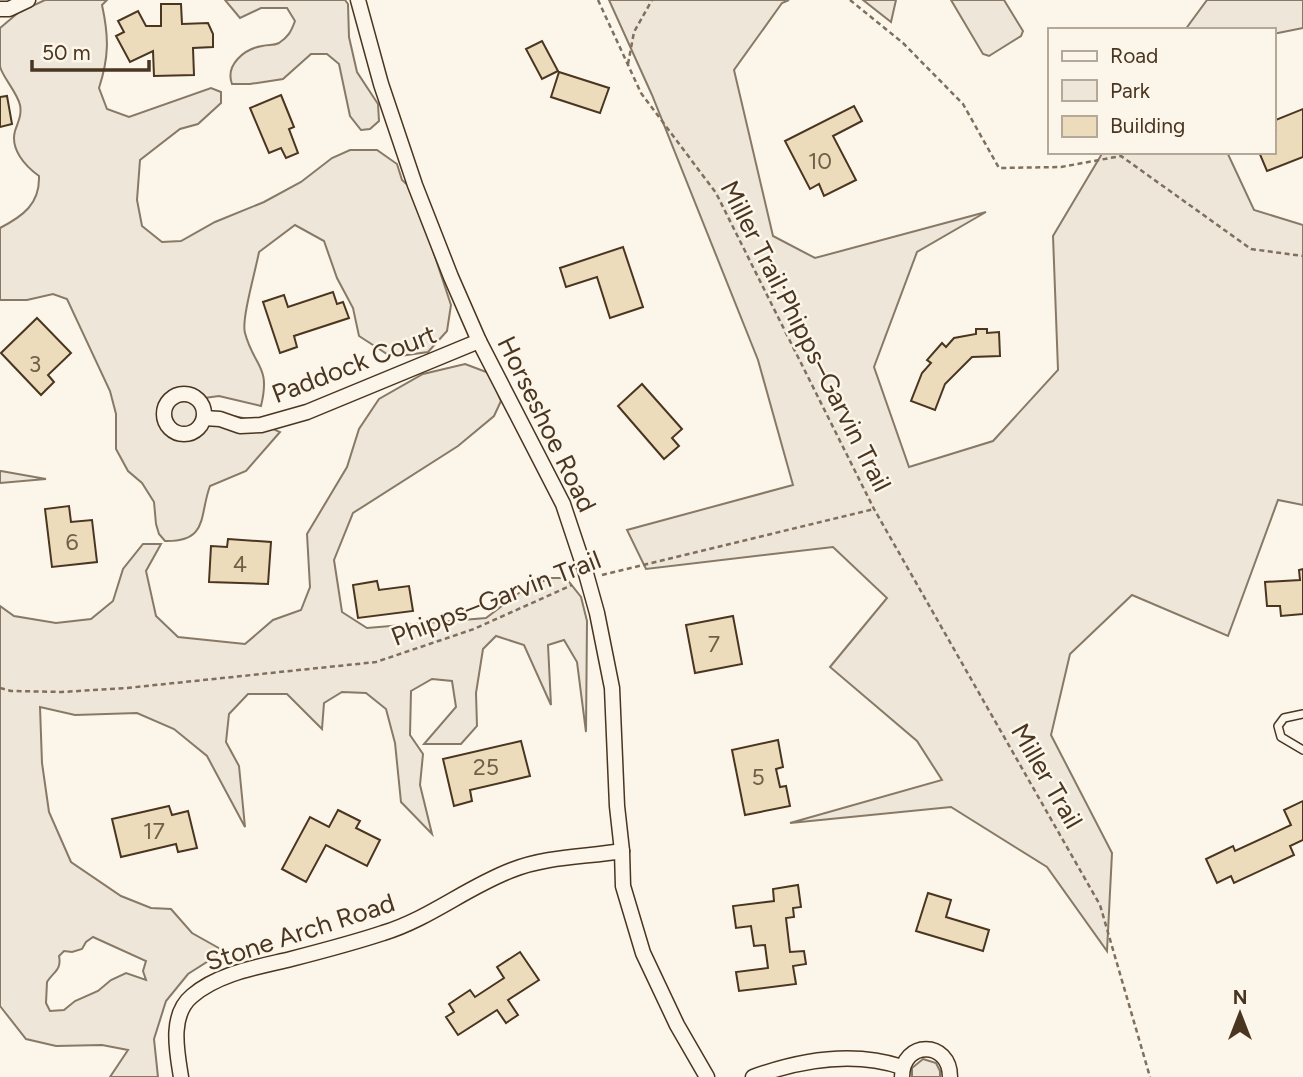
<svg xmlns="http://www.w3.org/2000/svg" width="1303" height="1077" font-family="Figtree,sans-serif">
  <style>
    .green { fill: #ede6d9; stroke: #887966; stroke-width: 2; fill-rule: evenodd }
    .building { fill: #ecdcbc; stroke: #4a3520; stroke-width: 2 }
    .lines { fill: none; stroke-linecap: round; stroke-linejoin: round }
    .service-casing { stroke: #4a3520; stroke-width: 10 }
    .minor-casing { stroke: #4a3520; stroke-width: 17 }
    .path { stroke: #7f6f5c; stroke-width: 2.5; stroke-dasharray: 5 3.5; stroke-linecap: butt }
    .service { stroke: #fbf6e9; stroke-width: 7 }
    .minor { stroke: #fbf6e9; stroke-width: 14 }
    .labels { text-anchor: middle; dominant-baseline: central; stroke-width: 5; stroke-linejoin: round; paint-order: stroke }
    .number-label { font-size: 23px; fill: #725f47 }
    .street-label { font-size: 26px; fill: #4a3520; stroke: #fbf6e9 }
  </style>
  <rect width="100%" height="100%" fill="#fbf6e9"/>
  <g class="green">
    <path d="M45 0H107L102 5C109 37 109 57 99 88L107 109 129 117 211 88 221 92V103L198 124 180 129 140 160 137 200 142 226 162 242 181 241 215 222 264 202 301 182 332 158 350 150H377L397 164 402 180 413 190 451 305 447 331 428 352 400 356 387 354 359 336 353 308 337 278 324 241 295 225 259 252C256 269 241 320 245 333 254 367 271 365 261 406L219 396 197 399 208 411 253 420 280 432 246 471 210 486C199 515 209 542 165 541L159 534 156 524 154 502 142 483 128 471 116 449V414L110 391 67 299 53 294 27 300H0V228C23 216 40 204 39 176 25 166 10 149 15 131 18 122 22 115 20 105 17 92 1 75 0 66 0 55 0 40 0 28L19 12Z"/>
    <path d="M225 0H345L348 4 349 37 357 72 378 104 379 121 370 129 361 130 350 116 339 64 327 54H311L283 79 250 84H232C225 65 244 49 262 46 269 44 273 46 279 43 288 37 291 32 295 21L287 8H261L240 18Z"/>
    <polygon points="609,0 789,0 782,3 734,70 773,236 815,258 986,212 917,252 874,367 909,467 993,441 1058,370 1053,236 1103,152 1227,152 1254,210 1303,225 1303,505 1278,500 1228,636 1132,595 1070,654 1051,735 1112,853 1107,951 1047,867 951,807 790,823 942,780 917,741 830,667 887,598 833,547 646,569 627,530 793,485 758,360 652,95"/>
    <polygon points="863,0 896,0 891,22"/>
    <polygon points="951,0 1004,0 1023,31 1021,36 989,56 983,54"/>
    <polygon points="1207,0 1303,0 1303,28 1273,34 1273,30 1185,30"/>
    <path d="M465 364 489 373 501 401 494 416 458 446 353 513 334 560 342 612 367 628 486 618 523 590 550 578H566L581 597 587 621 586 732 577 662 564 640 548 645 551 705 524 645 496 636 483 649 476 693 477 726 461 744H424L456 707 452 681 432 679 411 691 410 735 423 754 420 785 432 834 401 802 395 743 386 709 366 693 342 692 324 703 322 729 287 694H248L229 714 226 742 239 766 245 827 207 756 174 729 137 713 75 715 40 707 42 763 49 812 71 862 121 896 151 908 171 909 192 933 224 951 188 974 166 1001 154 1039 158 1077H110L128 1050 102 1045 56 1046 26 1039 0 1006V606L14 616 56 623 91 619 113 601 123 569 143 544H161L146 571 156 616 178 637 245 644 273 620 301 610 310 587 307 534 347 467 359 429 379 399 423 374ZM93 937 146 961 143 971 146 980 126 973 111 980 98 991 75 1001 64 1010 50 1011 46 1003 47 982C53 972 62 970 59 956L64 951 72 952 82 949 86 942Z"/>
    <polygon points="0,471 1,471 46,479 0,483"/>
    <polygon points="923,1059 936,1063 940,1071 940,1077 912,1077 912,1068"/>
  </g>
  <g class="building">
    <polygon points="161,4 181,4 182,24 208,23 213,34 213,47 193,48 194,75 154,76 153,51 130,62 116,36 124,32 118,21 138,11 146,26 161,26"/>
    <polygon points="542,41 558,71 542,79 526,49"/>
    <polygon points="559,72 609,88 600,113 551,97"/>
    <polygon points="281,95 294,127 289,129 298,153 286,158 281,148 269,153 250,108"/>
    <polygon points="7,96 12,124 0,127 0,97"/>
    <polygon points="854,106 862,121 833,136 856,180 824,196 819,184 810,189 785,141"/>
    <polygon points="1303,109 1303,157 1267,171 1259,152 1273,152 1273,131 1276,130 1273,121"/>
    <polygon points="623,247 643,307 610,318 597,277 566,287 560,268"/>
    <polygon points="333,292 337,304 343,302 349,318 294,336 297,347 280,353 263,302 284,295 288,307"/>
    <polygon points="37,318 71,353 48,375 54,382 41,395 1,353"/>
    <polygon points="976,329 987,329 987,333 999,332 1000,356 972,357 945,384 935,410 911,401 922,373 931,363 927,360 942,343 946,347 954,338 976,334"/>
    <polygon points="642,384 682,429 672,438 679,446 664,459 618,406"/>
    <polygon points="69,506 71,522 92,520 97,562 52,567 45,509"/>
    <polygon points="228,539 271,542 268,584 209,582 211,546 227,547"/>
    <polygon points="1303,569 1303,614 1281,616 1280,606 1267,606 1265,582 1300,580 1299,570"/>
    <polygon points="377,581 379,590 409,586 413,611 358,618 353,585"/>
    <polygon points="733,616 742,664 695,673 686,625"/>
    <polygon points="778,740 783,767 776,769 780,787 786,786 790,806 745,815 732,750"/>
    <polygon points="521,741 530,776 470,790 472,801 454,806 443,759"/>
    <polygon points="1303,801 1303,840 1290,846 1294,855 1234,883 1231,876 1217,883 1206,859 1233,846 1235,851 1291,825 1284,810"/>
    <polygon points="169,806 172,815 188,811 197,848 178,852 176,844 121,857 112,819"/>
    <polygon points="338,810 360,821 356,828 380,840 367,866 326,845 306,882 282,869 310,817 329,827"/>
    <polygon points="798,885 801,907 793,908 794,917 786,918 790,952 804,951 806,964 793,966 796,984 739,991 736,972 768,968 765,945 754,946 751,926 736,928 733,906 774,901 773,889"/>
    <polygon points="928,893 951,900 946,917 989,930 983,951 916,931"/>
    <polygon points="520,952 539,980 508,1000 518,1015 506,1023 497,1010 458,1035 446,1017 454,1012 449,1004 470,990 475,997 504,978 497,967"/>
  </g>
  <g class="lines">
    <defs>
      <polyline id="service" points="1303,714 1284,718 1278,726 1281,737 1303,750"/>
      <g id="minor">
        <polyline points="358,0 381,84 415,185 451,277 479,341 563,504 585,570 597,613 612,688 617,806 622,851 623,886 643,953 677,1025 707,1077"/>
        <polyline points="0,9 9,9 28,0"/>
        <circle cx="184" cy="414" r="20"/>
        <polyline points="204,418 220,419 240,426 261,425 307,412 479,341"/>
        <path d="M181 1077C177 1052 169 1015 192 996 219 973 258 967 291 959 322 951 353 943 383 933 429 919 467 887 512 870 547 856 587 857 622 851"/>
        <path d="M753 1077C800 1060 854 1051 902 1067"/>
        <path d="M902 1077C902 1040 950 1040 950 1077"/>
      </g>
    </defs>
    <use href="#service" class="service-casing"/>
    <use href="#minor" class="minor-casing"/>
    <g class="path">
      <polyline points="598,0 641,93 716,193 874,509 1100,905 1150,1077"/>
      <polyline points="850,0 903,43 963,104 999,168 1061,167 1121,156 1251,249 1303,256"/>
      <polyline points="628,64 634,32 652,0"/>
      <polyline points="602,575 874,509"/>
      <polyline points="0,688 11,691 62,692 127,688 376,662 474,629 572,585"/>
    </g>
    <use href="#service" class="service"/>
    <use href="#minor" class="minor"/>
  </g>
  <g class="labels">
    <g class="number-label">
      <text x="820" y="161">10</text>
      <text x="35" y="364">3</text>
      <text x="72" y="542">6</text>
      <text x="240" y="564">4</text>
      <text x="714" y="644">7</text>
      <text x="486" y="767">25</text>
      <text x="758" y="777">5</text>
      <text x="154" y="831">17</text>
    </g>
    <g class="street-label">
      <text transform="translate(806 336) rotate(63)">Miller Trail;Phipps–Garvin Trail</text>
      <text transform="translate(354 364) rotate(-21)">Paddock Court</text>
      <text transform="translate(547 424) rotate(64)">Horseshoe Road</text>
      <text transform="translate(496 598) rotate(-21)">Phipps–Garvin Trail</text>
      <text transform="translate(1047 776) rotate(60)">Miller Trail</text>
      <text transform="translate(300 932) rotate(-18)">Stone Arch Road</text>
    </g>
  </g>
  <rect x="1048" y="28" width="228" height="126" fill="#fbf6e9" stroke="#b4a999" stroke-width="2"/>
  <rect x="1062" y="51" width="35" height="10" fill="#fbf6e9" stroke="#b4a999" stroke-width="2"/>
  <text x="1110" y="63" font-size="21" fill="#4a3520">Road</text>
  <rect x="1062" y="80" width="35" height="21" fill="#ede6d9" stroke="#b4a999" stroke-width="2"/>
  <text x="1110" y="98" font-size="21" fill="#4a3520">Park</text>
  <rect x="1062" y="116" width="35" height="21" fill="#ecdcbc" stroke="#b4a999" stroke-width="2"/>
  <text x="1110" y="133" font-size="21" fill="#4a3520">Building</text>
  <g transform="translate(1240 1014)" stroke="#fbf6e9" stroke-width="5" paint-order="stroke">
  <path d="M0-5L12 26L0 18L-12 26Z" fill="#4a3520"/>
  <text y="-10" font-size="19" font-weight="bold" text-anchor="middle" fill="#4a3520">N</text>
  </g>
  <path d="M32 60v10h117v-10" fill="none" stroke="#4a3520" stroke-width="3.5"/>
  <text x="42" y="60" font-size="21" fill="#4a3520" stroke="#fbf6e9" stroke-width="5" paint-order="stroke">50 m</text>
</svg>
